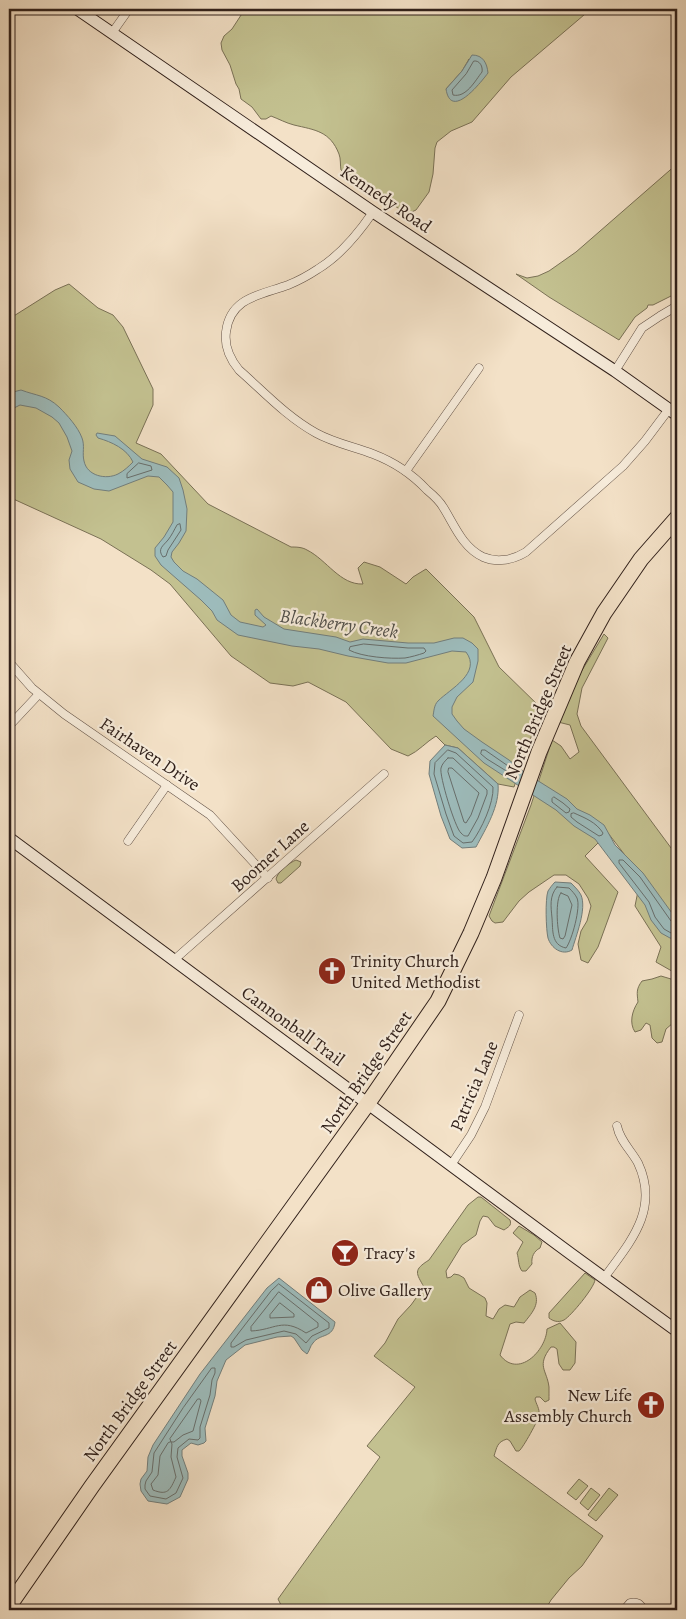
<svg xmlns="http://www.w3.org/2000/svg" width="686" height="1619" font-family="Alegreya,serif">
  <style>
    .green { fill: #c3c190; stroke: #7a7156; fill-rule: evenodd }
    .water { fill: #9dbcbc; stroke: #727e7c }
    .lines { fill: none; stroke-linecap: round; stroke-linejoin: round }
    .shore { stroke: #676e6c; stroke-width: 1 }
    .street-casing { stroke: #625146; stroke-width: 9 }
    .secondary-casing { stroke: #31211b; stroke-width: 13 }
    .highway-casing { stroke: #31211b; stroke-width: 17 }
    .street { stroke: #f7ecdb; stroke-width: 8 }
    .secondary { stroke: #f7ecdb; stroke-width: 11 }
    .highway { stroke: #f3e1c7; stroke-width: 15 }
    .labels { text-anchor: middle; dominant-baseline: central; stroke-width: 4.5; stroke-linejoin: round; paint-order: stroke }
    .street-label { font-size: 18px; fill: #31211b; stroke: #f7ecdb }
    .poi-label { font-size: 18px; fill: #31211b; stroke: #f7ecdb; text-anchor: start }
    .water-label { font-size: 19px; font-style: italic; fill: #51504b; stroke: #f7ecdb }
  </style>
  <rect width="100%" height="100%" fill="#f3e1c7"/>
  <filter id="stains"><feTurbulence type="fractalNoise" baseFrequency=".004" numOctaves="4"/><feColorMatrix values="0 0 0 0 .2 0 0 0 0 .09 0 0 0 0 .02 0 0 0 .5 -.17"/></filter>
  <radialGradient id="worn" r=".72"><stop offset=".6" stop-color="#630" stop-opacity="0"/><stop offset="1" stop-color="#630" stop-opacity=".3"/></radialGradient>
  <g class="green">
    <path d="M245 9H262L271 13 274 11 275 9H324L337 12 344 11 346 9H591L511 77 472 122 451 131 437 142 435 148 433 174 429 192 416 210 407 214 341 170C340 165 341 159 339 154 330 131 315 130 294 125 286 123 279 119 271 116L266 119H261L252 107 241 99 239 89 236 84 230 65 222 50 221 43 224 36 232 29ZM469 59 456 101 446 89 462 71Z"/>
    <polygon points="677,164 677,293 653,305 648,305 647,308 635,317 619,340 549,297 516,274 527,278 538,276 549,271 576,252"/>
    <path d="M69 284 98 308 113 315 123 327 153 389V405L136 443 161 454 208 504 291 547C296 547 302 547 307 550 327 560 340 585 363 584L358 568 364 562 380 567 406 584 413 577 426 569 474 617 499 667 541 708 514 787 498 784 458 748 445 745 436 736C426 742 419 751 408 756L391 749 346 702 308 682 293 686 270 683 231 656 170 584 151 570 101 539 9 497V319L55 290Z"/>
    <polygon points="604,634 608,638 582,688 577,714 581,726 677,856 677,974 656,962 661,947 635,906 641,876 608,833 585,856 618,892 598,947 588,963 581,960 578,944 581,931 587,921 591,906 588,898 579,884 566,875 554,875 529,892 519,901 503,922 495,923 492,921 489,916 531,805 552,740 561,746 570,759 579,752 570,725 558,722 581,672"/>
    <path d="M296 860 301 862 300 866 281 883H278L276 879C278 871 289 863 296 860Z"/>
    <path d="M661 976 671 979 677 986V1010L674 1014 673 1023 666 1029 662 1042 657 1043 652 1038 650 1025 646 1023 641 1030 635 1032C629 1023 632 1011 638 1002 637 993 636 989 642 981L652 979Z"/>
    <path d="M478 1197H481L510 1220C512 1226 508 1227 504 1230L495 1226 488 1217 483 1216 480 1221 476 1235 462 1245 446 1271 447 1278 451 1277 454 1274 459 1275 464 1278 469 1288 485 1298 487 1303 486 1316 493 1319 499 1309 505 1305 514 1307 520 1297 530 1290 535 1293C540 1305 531 1314 524 1323L516 1322 510 1324 500 1355C518 1379 546 1351 547 1329L560 1323 576 1342 575 1363 570 1370H563L559 1364 557 1349 554 1347H551C536 1366 547 1370 549 1387 549 1391 549 1395 549 1400L545 1402 540 1397H536L535 1399C536 1404 540 1409 539 1415 539 1419 523 1448 519 1451H516L510 1441 507 1439C497 1442 497 1447 494 1456L603 1536 582 1566 569 1578 551 1600 545 1610H281L282 1607 278 1599 380 1457 367 1446 415 1387 374 1356 385 1343 398 1319 411 1305 424 1287C416 1273 413 1270 429 1260L468 1205Z"/>
    <path d="M519 1226 534 1235 542 1242 540 1248C534 1251 531 1257 532 1264L526 1271H522C518 1266 519 1259 517 1253L523 1242 513 1233Z"/>
    <path d="M585 1273 595 1280C594 1288 571 1316 564 1320 558 1323 553 1321 549 1318V1313Z"/>
    <polygon points="579,1479 588,1486 576,1500 567,1493"/>
    <polygon points="591,1488 600,1495 588,1510 580,1503"/>
    <polygon points="609,1488 618,1495 596,1521 588,1515"/>
  </g>
  <g class="water">
    <path d="M472 55C483 55 487 63 488 73 481 82 451 121 446 89L462 71Z"/>
    <path d="M21 390C37 396 46 395 59 407 67 415 78 427 82 438 85 446 82 453 84 461 87 476 106 480 118 474 124 471 129 466 133 462 127 449 112 442 98 438L96 435 97 433 115 436 142 459 167 467 179 478 183 490 187 509 186 531 179 543 172 552 171 557 174 562 183 571 197 579 223 600 231 615 240 622 263 627 266 625 255 615V610L257 609 264 617 284 629 336 637 350 642 363 639 408 643H434L454 638H463L472 643 478 649V661L473 682 457 697 452 707V714L457 721 464 729 482 742 509 760 524 772 567 799 577 809 590 815 604 825 615 845 643 873 677 920V939L670 938 661 933 651 920 645 905 595 839 574 826 556 810 539 799 484 763 433 716C434 711 434 705 438 701 450 689 482 673 466 652L452 651 406 663H388L348 656 319 649 292 646 238 635 217 620 212 611 201 600 161 565 155 556V548L164 537 173 522V492L167 485 159 477 148 476 109 491 94 489 78 482 70 469 69 460 72 451 67 437 59 423 52 417 36 408 20 405 12 409 9 415V393Z"/>
    <path d="M445 745 458 748 498 784C500 806 486 828 476 847L462 848 450 839 441 816 429 774 430 761Z"/>
    <path d="M555 882 571 883C575 887 579 891 581 895 587 909 576 936 572 950 562 956 551 948 548 938 546 930 545 899 548 891 550 888 552 885 555 882Z"/>
    <path d="M279 1278 335 1322C333 1339 320 1333 313 1343 310 1346 310 1350 307 1354L302 1350 294 1338 291 1336 277 1337 245 1345 226 1360 217 1381 215 1396 205 1428 206 1441 204 1443 198 1445 191 1443 182 1450V1456L188 1473V1479L180 1497 167 1504 148 1501 141 1491 140 1484 141 1479 147 1471 148 1457 153 1445 200 1374 267 1288Z"/>
  </g>
  <g class="lines">
    <g class="shore">
      <path d="M474 61C480 60 483 67 482 72 475 81 466 98 453 95L452 90 466 74Z"/>
      <polygon points="139,463 151,466 152,470 127,478 127,474"/>
      <path d="M180 524 181 530 168 550 166 556 163 557C157 549 163 546 168 540 172 535 174 530 177 525Z"/>
      <path d="M364 644 408 648H424L426 651 424 653C418 655 411 657 405 658 390 659 362 657 349 650L350 647Z"/>
      <path d="M448 750 456 753 493 787C494 803 481 830 472 842L463 843 454 836 446 814 434 774 435 763Z"/>
      <polygon points="482,750 485,750 511,768 511,771 508,772 487,759 481,754"/>
      <path d="M448 758H453L487 790V794L478 818 468 836C464 836 464 836 461 833 455 828 439 775 441 768 442 764 445 761 448 758Z"/>
      <polygon points="449,768 452,768 479,793 471,815 466,823 464,822 448,772"/>
      <polygon points="554,797 563,803 570,809 569,812 566,813 552,802 552,799"/>
      <path d="M574 813C585 818 596 822 603 833L602 835 599 836 577 822 571 817V814Z"/>
      <path d="M557 887 569 888C572 891 575 894 577 898 581 907 572 940 566 948 551 945 553 930 552 918 551 907 549 896 557 887Z"/>
      <path d="M561 893 568 896 572 905 565 936 563 939 560 938C557 929 555 899 561 893Z"/>
      <polyline points="677,923 671,921 640,877 623,860 619,860 619,863 649,902 655,917 664,929 671,933 677,934"/>
      <polygon points="279,1284 329,1323 329,1328 312,1336 306,1343 296,1334 284,1331 246,1340 234,1347 231,1347 231,1343 271,1291"/>
      <path d="M279 1292 318 1323V1327L306 1333C282 1317 275 1330 251 1331V1327Z"/>
      <polygon points="280,1303 294,1314 294,1317 270,1318 270,1315"/>
      <polygon points="212,1368 215,1368 215,1373 212,1380 210,1395 200,1427 200,1438 198,1440 189,1439 178,1448 177,1457 183,1478 176,1493 166,1499 150,1496 145,1489 145,1485 146,1481 152,1472 154,1453 183,1408"/>
      <polygon points="198,1399 200,1399 201,1401 193,1431 183,1435 174,1442 171,1442 170,1439"/>
      <path d="M171 1442 172 1444 171 1457 176 1477C170 1490 168 1496 153 1490L151 1484 158 1475 160 1456 168 1443Z"/>
    </g>
    <defs>
      <g id="street">
        <polyline points="112,33 129,9"/>
        <path d="M373 212C358 234 341 255 318 269 309 275 298 281 288 285 261 295 230 297 226 332 224 347 230 359 239 370 264 392 287 417 316 433 334 443 355 447 373 454 394 462 412 474 427 490 433 495 439 500 443 507 454 524 462 547 483 557 497 563 513 560 526 552L623 466 645 441 669 409"/>
        <polyline points="615,371 642,328 660,316 677,306"/>
        <polyline points="406,471 479,368"/>
        <polyline points="9,662 32,688 64,714 210,815 268,878"/>
        <polyline points="9,726 39,694"/>
        <polyline points="128,841 167,785"/>
        <polyline points="174,960 384,774"/>
        <polyline points="451,1165 471,1135 485,1107 519,1015"/>
        <path d="M604 1278C630 1242 660 1210 638 1163 631 1150 620 1141 617 1126"/>
        <path d="M624 1610 630 1603C637 1601 640 1604 644 1610"/>
      </g>
      <g id="secondary">
        <polyline points="77,9 373,212 615,371 677,415"/>
        <polyline points="9,838 571,1254 677,1331"/>
      </g>
      <polyline id="highway" points="9,1606 92,1486 368,1103 438,1001 471,933 494,878 539,752 577,662 604,613 641,559 677,518"/>
    </defs>
    <use href="#street" class="street-casing"/>
    <use href="#secondary" class="secondary-casing"/>
    <use href="#highway" class="highway-casing"/>
    <use href="#street" class="street"/>
    <use href="#secondary" class="secondary"/>
    <use href="#highway" class="highway"/>
  </g>
  <defs>
    <symbol id="church-disc" viewBox="-11 -11 22 22"><circle r="9.5" fill="#8f2418" stroke="#f7ecdb"/><path d="M-1.2-6h2.4v3.5h3.3v2.4h-3.3V6h-2.4V-.1h-3.3v-2.4h3.3Z" fill="#fff"/></symbol>
    <symbol id="bar-disc" viewBox="-11 -11 22 22"><circle r="9.5" fill="#8f2418" stroke="#f7ecdb"/><path d="M-6-5H6L.8 .8V4.5H3.5V6h-7V4.5H-.8V.8Z" fill="#fff"/></symbol>
    <symbol id="shop-disc" viewBox="-11 -11 22 22"><circle r="9.5" fill="#8f2418" stroke="#f7ecdb"/><path d="M-5-2.5h2.3a2.7 3.5 0 0 1 5.4 0H5L5.5 6h-11ZM-1.5-2.5h3a1.5 2.3 0 0 0-3 0Z" fill="#fff"/></symbol>
  </defs>
  <g fill-rule="evenodd">
    <use href="#church-disc" x="316" y="955" width="32" height="32"/>
    <use href="#bar-disc" x="329" y="1237" width="32" height="32"/>
    <use href="#shop-disc" x="303" y="1274" width="32" height="32"/>
    <use href="#church-disc" x="635" y="1389" width="32" height="32"/>
  </g>
  <g class="labels">
    <g class="street-label">
      <text transform="translate(386 199) rotate(34)">Kennedy Road</text>
      <text transform="translate(538 712) rotate(-67)">North Bridge Street</text>
      <text transform="translate(150 754) rotate(34)">Fairhaven Drive</text>
      <text transform="translate(270 856) rotate(-42)">Boomer Lane</text>
      <text transform="translate(293 1026) rotate(36)">Cannonball Trail</text>
      <text transform="translate(366 1072) rotate(-55)">North Bridge Street</text>
      <text transform="translate(474 1086) rotate(-67)">Patricia Lane</text>
      <text transform="translate(130 1401) rotate(-54)">North Bridge Street</text>
    </g>
    <g class="poi-label">
      <text x="351" y="961">Trinity Church<tspan x="351" dy="21">United Methodist</tspan></text>
      <text x="364" y="1253">Tracy's</text>
      <text x="338" y="1290">Olive Gallery</text>
      <text x="632" y="1395" text-anchor="end">New Life<tspan x="632" dy="21">Assembly Church</tspan></text>
    </g>
    <g class="water-label">
      <text transform="translate(339 624) rotate(8)">Blackberry Creek</text>
    </g>
  </g>
  <rect width="686" height="1619" fill="none" stroke="#f3e1c7" stroke-width="30"/>
  <rect x="10" y="10" width="666" height="1599" fill="none" stroke="#31211b" stroke-width="2.5"/>
  <rect x="15" y="15" width="656" height="1589" fill="none" stroke="#31211b"/>
  <rect width="100%" height="100%" filter="url(#stains)"/>
  <rect width="100%" height="100%" fill="url(#worn)"/>
</svg>
